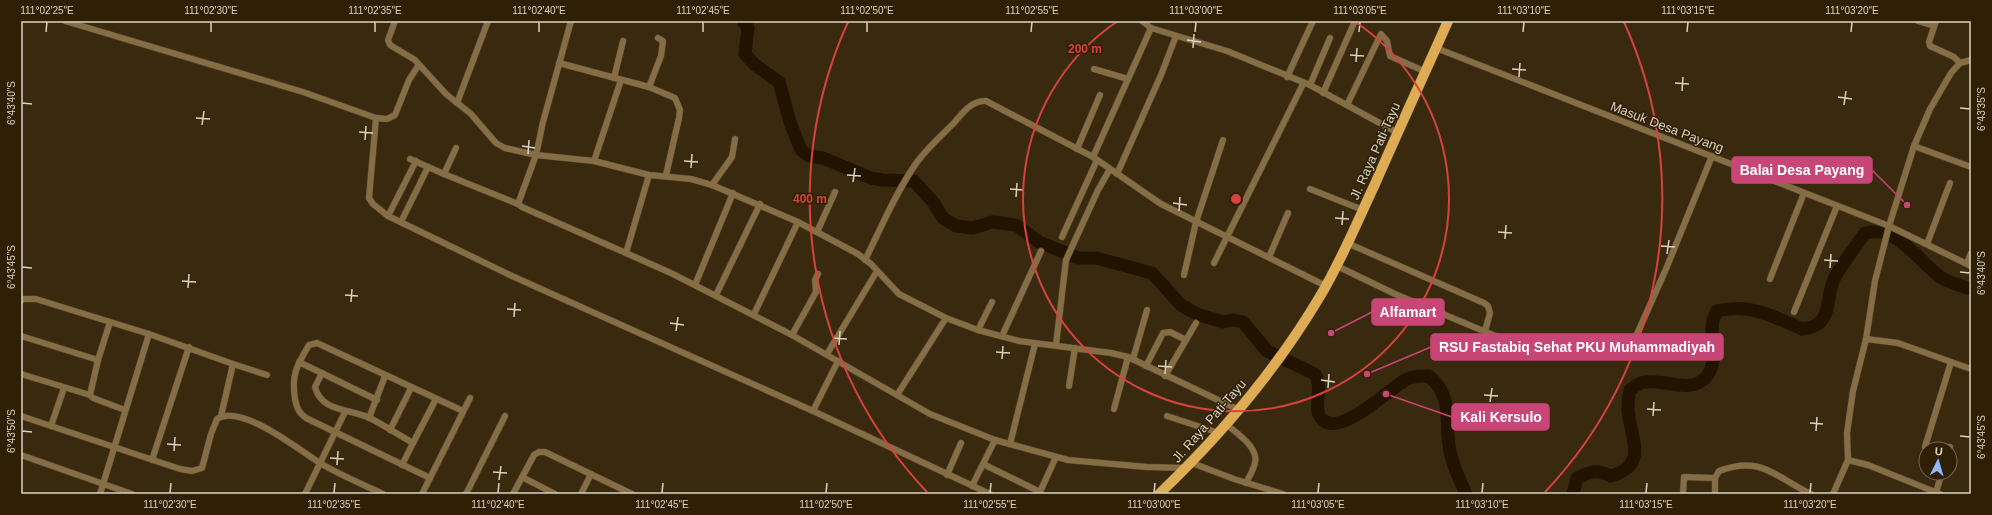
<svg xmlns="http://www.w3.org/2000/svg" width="1992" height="515" font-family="Arial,sans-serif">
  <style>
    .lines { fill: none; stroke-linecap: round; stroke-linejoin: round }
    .river { stroke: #211300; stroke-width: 13 }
    .minor-casing { stroke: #53452c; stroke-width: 7 }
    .primary-casing { stroke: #53452c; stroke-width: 11 }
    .minor { stroke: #856d45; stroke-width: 6 }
    .primary { stroke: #ddac53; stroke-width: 10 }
    .ticks { fill: none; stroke: #dbd2c2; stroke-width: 1.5 }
    .ring { fill: none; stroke: #d7423f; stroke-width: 2 }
    .labels { text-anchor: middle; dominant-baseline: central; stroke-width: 3; stroke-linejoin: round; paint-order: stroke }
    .street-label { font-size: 13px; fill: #dbd2c2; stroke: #2f2005 }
    .centre { fill: #d7423f; stroke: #2f2005; stroke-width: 2 }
    .ring-label { font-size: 12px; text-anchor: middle; font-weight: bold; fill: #d7423f; stroke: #2f2005; stroke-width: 3; stroke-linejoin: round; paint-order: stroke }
    .leader { fill: none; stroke: #c84675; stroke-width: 1.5 }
    .callout-dot { fill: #c84675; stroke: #2f2005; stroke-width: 1.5 }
    .callout { fill: #c84675; stroke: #c84675; stroke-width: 1.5 }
    .callout-label { font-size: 14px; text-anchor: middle; font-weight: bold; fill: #fff }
    .neatline { fill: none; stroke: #dbd2c2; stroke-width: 1.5 }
    .ticks-label { font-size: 10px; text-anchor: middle; fill: #dbd2c2 }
  </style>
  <rect width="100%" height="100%" fill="#392a0f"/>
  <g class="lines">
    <g class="river">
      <path d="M743 21 748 28 745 54 755 65 779 82 791 125 801 150 809 156 823 158 871 178 882 180 914 181 933 202 943 218 956 226 973 228 992 222 1016 225 1039 242 1078 258H1096L1152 273 1181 305 1197 314 1223 322 1233 320 1243 322 1267 351 1315 374C1324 388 1312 407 1321 418 1338 440 1389 389 1405 380 1413 376 1420 376 1429 376 1453 397 1445 418 1449 445 1451 462 1459 478 1466 494"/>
      <path d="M1573 494 1577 478C1592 471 1596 469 1611 476 1645 466 1634 444 1629 418 1627 408 1628 399 1630 390 1634 387 1640 382 1646 382 1665 379 1693 395 1707 376 1722 356 1704 332 1717 311 1750 303 1772 316 1802 329 1836 326 1824 295 1835 277 1844 262 1855 247 1865 233 1898 224 1919 263 1942 278 1950 283 1962 286 1971 289"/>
    </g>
    <defs>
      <g id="minor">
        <polyline points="65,21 303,92 376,118 369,198 373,204 388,216 512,276 813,411 990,494"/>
        <polyline points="395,21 388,40 390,45 415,60 446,94 471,114 496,143 505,148 536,155 518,204 522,207 671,273 792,335 930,414 995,440 1068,460 1147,467 1187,468"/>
        <polyline points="571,21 543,122 536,155 594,161 649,175 691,179 712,185 798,222 858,254 871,264 899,294 946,318 978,330 1019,341 1111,353 1128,357 1239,410"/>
        <polyline points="1142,21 1151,28 1227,51 1310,85 1398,133"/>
        <polyline points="1918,21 1934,26"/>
        <polyline points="1936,21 1929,42 1930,46 1954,57 1960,63"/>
        <polyline points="1436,48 1889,226 1971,266"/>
        <polyline points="559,63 649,87 675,98 680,110 679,118 666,175"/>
        <polyline points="1094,69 1128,79"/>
        <polyline points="1287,77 1313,21"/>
        <polyline points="614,78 623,41"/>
        <polyline points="1310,85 1330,38"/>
        <polyline points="649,87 661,56 663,41 658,38"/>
        <polyline points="1323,93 1355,21"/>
        <polyline points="457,103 488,21"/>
        <polyline points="1347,105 1381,34 1387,41 1390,56 1426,72"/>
        <polyline points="376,118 387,119 395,115 409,80 418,66"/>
        <polyline points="1914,146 1971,167"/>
        <polyline points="456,148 444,174 518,204"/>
        <polyline points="1077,149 1100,95"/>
        <polyline points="1093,157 1151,28"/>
        <polyline points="410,159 444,174"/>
        <polyline points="594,161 621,80"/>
        <polyline points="1117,174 1161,75 1176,36"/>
        <polyline points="712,185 732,157 735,139"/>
        <polyline points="1310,189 1363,210"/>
        <polyline points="388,216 416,161"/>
        <polyline points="401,222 428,167"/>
        <polyline points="817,232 835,192"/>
        <polyline points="1062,237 1097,160"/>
        <polyline points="1347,243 1484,303 1488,306 1490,313 1485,331"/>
        <polyline points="1927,244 1950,183"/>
        <polyline points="626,253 649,175"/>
        <polyline points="1269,257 1288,213"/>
        <path d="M865 260C881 228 895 194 915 165 925 150 940 137 953 124 962 114 971 100 986 101L1093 157 1161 204 1326 286"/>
        <polyline points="1214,263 1303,84"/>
        <polyline points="1967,263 1971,253"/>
        <polyline points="1337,266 1395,294 1536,353"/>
        <polyline points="1184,275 1196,222 1223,140"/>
        <polyline points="1770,279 1804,193"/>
        <polyline points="695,285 733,193"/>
        <polyline points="716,295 760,204"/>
        <polyline points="21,301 23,299 36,299 149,334 233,364 221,416"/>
        <polyline points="1794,312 1837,206"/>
        <polyline points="754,314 798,222"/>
        <polyline points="110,322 98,360 90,395 93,398 125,410"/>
        <polyline points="978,330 992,302"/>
        <polyline points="792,335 816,292 815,280 818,274"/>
        <polyline points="21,336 98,360"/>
        <polyline points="1002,336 1041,251"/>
        <polyline points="1866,339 1898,343 1971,369"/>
        <polyline points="1056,345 1066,260 1098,190 1110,169"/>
        <polyline points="1629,352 1666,269 1712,156"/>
        <polyline points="827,354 877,271"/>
        <polyline points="1133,359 1147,310"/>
        <polyline points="299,362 377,400"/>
        <polyline points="233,364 267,375"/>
        <polyline points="1146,366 1163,333 1170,332 1186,340"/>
        <path d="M322 373 315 387C321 412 351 409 370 418 385 426 399 435 413 443L402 465"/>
        <polyline points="21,374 90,395"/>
        <polyline points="1165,376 1196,323"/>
        <polyline points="1069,386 1075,348"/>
        <polyline points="897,395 946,318"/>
        <polyline points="1114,409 1128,357"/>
        <polyline points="813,411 838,361"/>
        <path d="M21 416 180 469 192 471 202 468 211 434 217 419C241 403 299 450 320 463 340 475 362 484 383 494"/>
        <polyline points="1167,416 1219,433"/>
        <polyline points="369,418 385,376"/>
        <path d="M1226 424C1236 433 1259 447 1255 463 1254 469 1249 477 1246 483"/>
        <polyline points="51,426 64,388"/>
        <polyline points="390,430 411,388"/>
        <polyline points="413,443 436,399"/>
        <polyline points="1010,444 1035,344"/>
        <polyline points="1925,447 1951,362"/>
        <polyline points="1950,449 1950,447"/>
        <polyline points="21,455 132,494"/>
        <polyline points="152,460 189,347"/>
        <polyline points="1848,460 1868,465 1940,494"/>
        <polyline points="1192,463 1234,479 1283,494"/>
        <polyline points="983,464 1040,492"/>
        <polyline points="947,475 961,443"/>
        <polyline points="522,477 555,494"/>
        <path d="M430 478 306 418C298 412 297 408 295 399 291 375 297 365 309 345L317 343 463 411"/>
        <polyline points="972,486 995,440"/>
        <polyline points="1936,492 1942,473"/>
        <polyline points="100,494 149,334"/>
        <polyline points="305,494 345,412"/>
        <polyline points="422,494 470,398"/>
        <polyline points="466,494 505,416"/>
        <polyline points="513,494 534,455 539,452 545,452 632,494"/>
        <polyline points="581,494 591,474"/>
        <polyline points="1039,494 1056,457"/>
        <polyline points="1683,494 1684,477 1715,478"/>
        <path d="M1715 494V478L1719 471C1762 455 1775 477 1811 494"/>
        <polyline points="1833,494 1848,460 1847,433 1853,391 1866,339 1875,281 1889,226 1914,146 1930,109 1951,73 1960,63 1971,60"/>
      </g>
      <path id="primary" d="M1159 494C1220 436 1276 370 1319 298 1341 262 1357 222 1375 184 1399 129 1424 75 1448 21"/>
    </defs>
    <use href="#minor" class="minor-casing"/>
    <use href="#primary" class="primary-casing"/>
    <use href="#minor" class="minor"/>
    <use href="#primary" class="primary"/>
  </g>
  <path class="ticks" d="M46 32 47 22M211 32V22M375 32V22M539 32V22M703 32V22M867 32V22M1031 32 1032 22M1195 32 1196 22M1359 32 1360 22M1523 32 1524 22M1687 32 1688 22M1851 32 1852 22M1187 40 1201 42M1193 48 1194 34M1350 55 1364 56M1356 62 1357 48M1512 69 1526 70M1519 77 1520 63M1675 83 1689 84M1682 91 1683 77M1838 97 1852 99M22 103 32 104M1844 105 1846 91M1960 108 1970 109M196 118 210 119M202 125 204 111M359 132 373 133M365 140 366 126M522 146 535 148M528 154 529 140M684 161 698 162M691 168 692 154M847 175 861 176M853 182 855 168M1010 189 1024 190M1016 197 1017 183M1173 203 1187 205M1179 211 1180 197M1335 218 1349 219M1342 225 1343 211M1498 232 1512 233M1505 239 1506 225M1661 246 1675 247M1667 254 1669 240M1824 260 1838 261M22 267 32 268M1830 268 1831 254M1960 272 1970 273M182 281 196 282M188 288 189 274M345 295 358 296M351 302 352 289M507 309 521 310M514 317 515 303M670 323 684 325M676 331 678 317M833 338 847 339M839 345 840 331M996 352 1010 353M1002 359 1003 346M1158 366 1172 367M1165 374 1166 360M1321 380 1335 382M1328 388 1329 374M1484 395 1498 396M1490 402 1492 388M1647 409 1661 410M1653 416 1654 402M1810 423 1823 424M22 431 32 432M1816 431 1817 417M1960 436 1970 437M167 444 181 445M174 451 175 437M330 458 344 459M337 465 338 451M493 472 507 473M499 480 501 466M170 493 171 483M334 493 335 483M498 493 499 483M662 493 663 483M826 493 827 483M990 493 991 483M1154 493 1155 483M1318 493 1319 483M1482 493 1483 483M1646 493 1647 483M1810 493 1811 483"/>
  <g class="ring">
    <path d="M1354 21A213 213 0 1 1 1118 21"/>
    <path d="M927 492A426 426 0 0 1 848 22M1624 22A426 426 0 0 1 1545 492"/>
  </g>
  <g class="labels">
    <g class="street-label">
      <text transform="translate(1667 127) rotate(21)">Masuk Desa Payang</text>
      <text transform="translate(1375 151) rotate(-66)">Jl. Raya Pati-Tayu</text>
      <text transform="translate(1209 421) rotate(-49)">Jl. Raya Pati-Tayu</text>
    </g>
  </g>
  <circle cx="1236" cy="199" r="6" class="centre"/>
  <g class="ring-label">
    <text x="1085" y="53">200 m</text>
    <text x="810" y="203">400 m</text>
  </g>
  <path class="leader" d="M1907 205L1872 170M1331 333L1372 312M1367 374L1431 347M1386 394L1452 417"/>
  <g class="callout-dot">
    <circle cx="1907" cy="205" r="4"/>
    <circle cx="1331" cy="333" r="4"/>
    <circle cx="1367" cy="374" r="4"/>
    <circle cx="1386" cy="394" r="4"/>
  </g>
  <g class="callout">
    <rect x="1732" y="157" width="140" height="26" rx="4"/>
    <rect x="1372" y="299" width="72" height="26" rx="4"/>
    <rect x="1431" y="334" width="292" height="26" rx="4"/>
    <rect x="1452" y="404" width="97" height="26" rx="4"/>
  </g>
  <g class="callout-label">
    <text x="1802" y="175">Balai Desa Payang</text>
    <text x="1408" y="317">Alfamart</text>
    <text x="1577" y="352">RSU Fastabiq Sehat PKU Muhammadiyah</text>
    <text x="1501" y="422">Kali Kersulo</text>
  </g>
  <rect width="1992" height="515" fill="none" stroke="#2f2005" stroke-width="44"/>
  <g transform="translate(1938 461) rotate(5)"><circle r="19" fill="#2f2005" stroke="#746751"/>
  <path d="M0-3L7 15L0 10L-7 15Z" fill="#8fb8fd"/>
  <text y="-6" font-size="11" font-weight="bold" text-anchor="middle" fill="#dbd2c2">U</text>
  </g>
  <rect x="22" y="22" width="1948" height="471" class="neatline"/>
  <g class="ticks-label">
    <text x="47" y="14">111°02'25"E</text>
    <text x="211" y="14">111°02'30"E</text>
    <text x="375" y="14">111°02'35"E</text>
    <text x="539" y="14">111°02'40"E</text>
    <text x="703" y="14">111°02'45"E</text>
    <text x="867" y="14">111°02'50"E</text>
    <text x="1032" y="14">111°02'55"E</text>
    <text x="1196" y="14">111°03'00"E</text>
    <text x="1360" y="14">111°03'05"E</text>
    <text x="1524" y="14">111°03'10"E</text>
    <text x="1688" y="14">111°03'15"E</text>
    <text x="1852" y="14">111°03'20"E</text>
    <text transform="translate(11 103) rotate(-90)" y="4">6°43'40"S</text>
    <text transform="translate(1981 109) rotate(-90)" y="4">6°43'35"S</text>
    <text transform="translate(11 267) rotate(-90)" y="4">6°43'45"S</text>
    <text transform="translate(1981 273) rotate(-90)" y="4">6°43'40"S</text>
    <text transform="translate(11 431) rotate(-90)" y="4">6°43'50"S</text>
    <text transform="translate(1981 437) rotate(-90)" y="4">6°43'45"S</text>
    <text x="170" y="508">111°02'30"E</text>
    <text x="334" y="508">111°02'35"E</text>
    <text x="498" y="508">111°02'40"E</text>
    <text x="662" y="508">111°02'45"E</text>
    <text x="826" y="508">111°02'50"E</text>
    <text x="990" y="508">111°02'55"E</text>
    <text x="1154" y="508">111°03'00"E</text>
    <text x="1318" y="508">111°03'05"E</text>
    <text x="1482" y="508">111°03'10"E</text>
    <text x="1646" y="508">111°03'15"E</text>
    <text x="1810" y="508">111°03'20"E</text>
  </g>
</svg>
